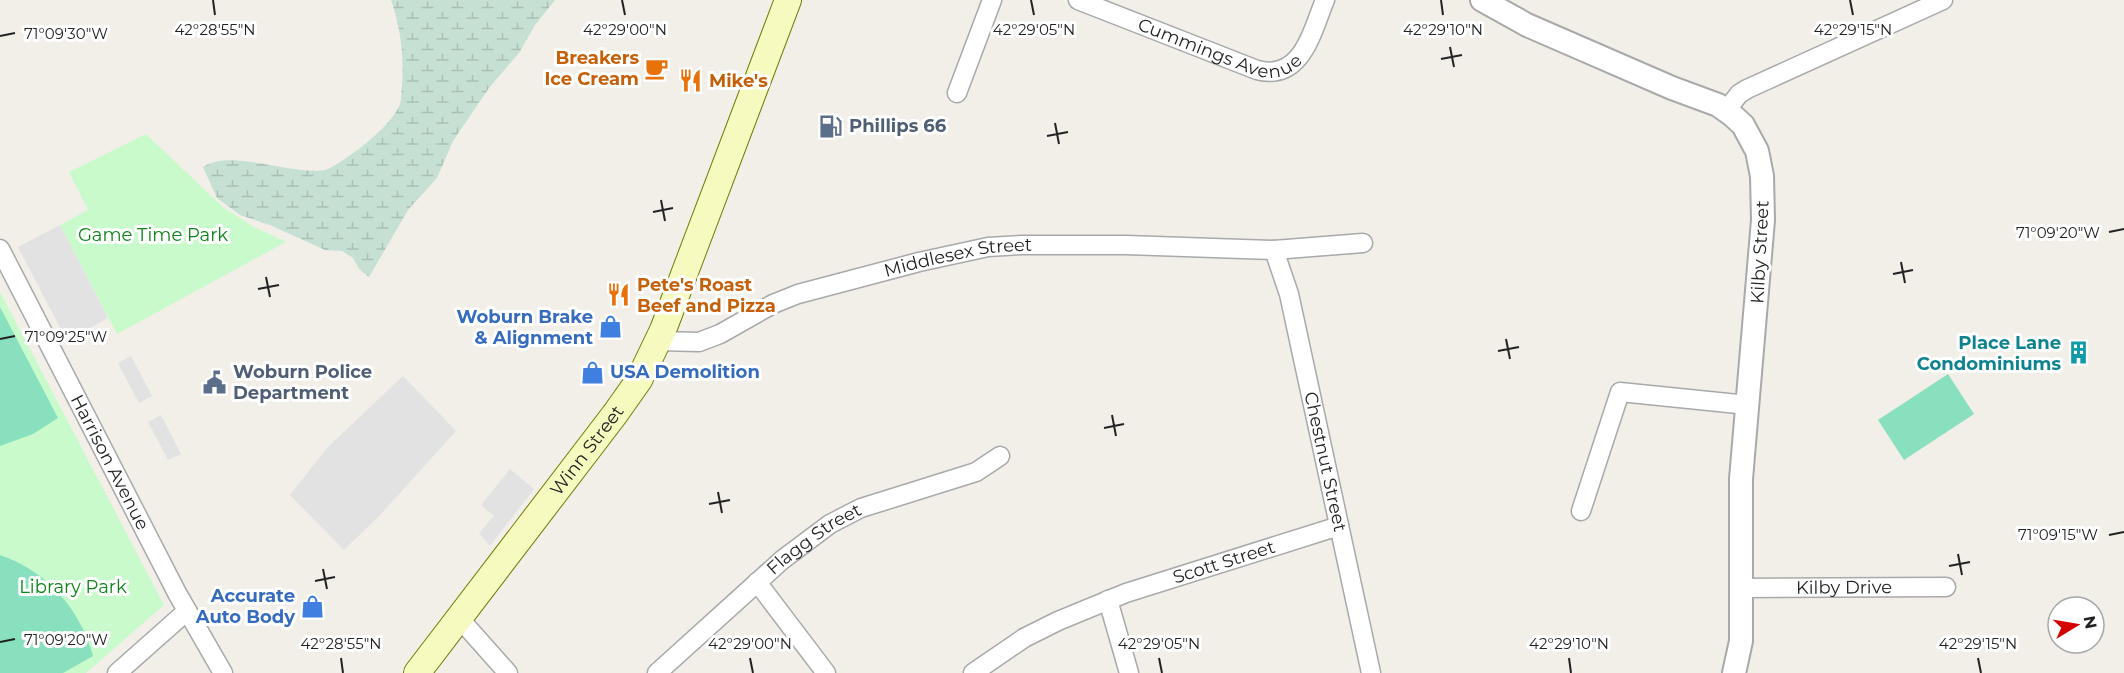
<svg xmlns="http://www.w3.org/2000/svg" width="2124" height="673" font-family="Montserrat,sans-serif">
  <style>
    .wetland { fill: url(#wetland-marsh) }
    .park { fill: #c8facc }
    .pitch { fill: #88e0be }
    .parking { fill: #e2e2e2 }
    .lines { fill: none; stroke-linecap: round; stroke-linejoin: round }
    .minor-casing { stroke: #a9a9a9; stroke-width: 21 }
    .tertiary-casing { stroke: #a9a9a9; stroke-width: 26 }
    .secondary-casing { stroke: #707d05; stroke-width: 28 }
    .minor { stroke: #fff; stroke-width: 18 }
    .tertiary { stroke: #fff; stroke-width: 22 }
    .secondary { stroke: #f7fabf; stroke-width: 26 }
    .ticks { fill: none; stroke: #222; stroke-width: 2 }
    .labels { text-anchor: middle; dominant-baseline: central; stroke-width: 6; stroke-linejoin: round; paint-order: stroke }
    .street-label { font-size: 18px; fill: #222; stroke: #fff }
    .food-label { font-size: 18px; font-weight: bold; fill: #c56008; stroke: #fff; text-anchor: start }
    .service-label { font-size: 18px; font-weight: bold; fill: #4e5e75; stroke: #fff; text-anchor: start }
    .park-label { font-size: 18px; fill: #0c8416; stroke: #fff }
    .shop-label { font-size: 18px; font-weight: bold; fill: #366cbe; stroke: #fff; text-anchor: end }
    .culture-label { font-size: 18px; font-weight: bold; fill: #0d838f; stroke: #fff; text-anchor: end }
    .ticks-label { font-size: 15px; text-anchor: middle; fill: #222; stroke: #fff; stroke-width: 6; stroke-linejoin: round; paint-order: stroke }
  </style>
  <defs>
    <pattern id="wetland-marsh" width="20" height="14" patternUnits="userSpaceOnUse" patternTransform="scale(1.5)"><rect width="20" height="14" fill="#c6e0d4"/><path d="M1 5h8M5 5V1M11 12h8M15 12V8" fill="none" stroke="#aac0b6"/></pattern>
  </defs>
  <rect width="100%" height="100%" fill="#f2efe9"/>
  <path class="wetland" d="M391 0H555L535 25 519 53 489 88 453 141 437 178 408 210 369 277 359 269 353 258 342 251 325 250 270 225 240 215 217 198 203 167C232 148 290 176 325 170 333 168 352 154 360 148 373 138 394 120 400 104 402 99 401 91 402 86 404 56 401 29 391 0Z"/>
  <g class="park">
    <polygon points="146,134 224,208 254,227 286,242 117,334 60,225 88,210 69,172"/>
    <polygon points="0,292 164,605 86,673 0,673"/>
  </g>
  <g class="pitch">
    <polygon points="0,307 58,418 33,434 0,446"/>
    <polygon points="1948,374 1974,414 1904,460 1878,420"/>
    <path d="M0 555C47 571 80 609 93 656L63 673H0Z"/>
  </g>
  <g class="parking">
    <polygon points="60,225 108,318 67,341 18,247"/>
    <polygon points="131,356 152,396 139,403 118,363"/>
    <polygon points="403,376 456,431 381,514 344,550 290,495 327,448"/>
    <polygon points="161,415 181,454 168,460 148,422"/>
    <polygon points="510,469 534,489 490,546 479,533 494,516 481,505"/>
  </g>
  <g class="lines">
    <defs>
      <g id="minor">
        <path id="s1" d="M1078 0 1257 70C1302 82 1312 31 1325 0"/>
        <polyline points="957,93 992,0"/>
        <polyline points="1726,111 1739,94 1747,89 1943,0"/>
        <path id="s2" d="M0 249 177 593 223 673"/>
        <path id="s3" d="M1274 250 1289 294 1371 673"/>
        <path id="s4" d="M658 341 699 342 720 334 773 304 798 294 919 262 988 247 1022 245H1126L1274 250 1363 243"/>
        <polyline points="1581,511 1620,392 1748,405"/>
        <polyline points="757,582 826,673"/>
        <path id="s5" d="M1742 588 1946 587"/>
        <polyline points="1108,600 1129,673"/>
        <polyline points="459,618 508,673"/>
        <polyline points="117,673 187,611"/>
        <path id="s6" d="M657 673 782 560 830 524 861 508 976 472 1000 456"/>
        <path id="s7" d="M973 673 1024 638 1058 621 1126 593 1339 526"/>
      </g>
      <polyline id="tertiary" points="1482,0 1527,25 1672,88 1718,105 1732,115 1743,125 1757,151 1762,176 1763,220 1741,479 1741,641 1734,673"/>
      <g id="secondary">
        <path id="s8" d="M417 673 615 414 639 380 663 330 788 0"/>
      </g>
    </defs>
    <use href="#minor" class="minor-casing"/>
    <use href="#tertiary" class="tertiary-casing"/>
    <use href="#secondary" class="secondary-casing"/>
    <use href="#minor" class="minor"/>
    <use href="#tertiary" class="tertiary"/>
    <use href="#secondary" class="secondary"/>
  </g>
  <path class="ticks" d="M213 0 215 15M622 0 625 15M1031 0 1034 15M1441 0 1443 15M1850 0 1853 15M0 36 15 33M1450 47 1454 67M1441 59 1462 55M1055 123 1059 144M1047 136 1068 132M661 200 665 221M653 212 673 208M2109 232 2124 229M1901 262 1905 283M1893 274 1913 270M266 277 270 297M258 289 279 285M0 339 15 336M1506 339 1510 359M1498 351 1519 347M1112 415 1116 436M1104 428 1124 424M718 492 722 513M709 504 730 500M2109 535 2124 532M1958 554 1962 575M1949 566 1970 562M323 569 327 589M315 581 335 577M0 642 15 639M341 658 343 673M750 658 753 673M1159 658 1162 673M1569 658 1571 673M1978 658 1981 673"/>
  <defs>
    <symbol id="cafe-bare" viewBox="-9 -9 18 18"><path d="M-5.5-4.5H6V0H3Q3 3.5 0 3.5H-2.5Q-5.5 3.5-5.5 0ZM3-3.2v2h1.7v-2ZM-6 4.5H4V6H-6Z" fill="#e8710a" stroke="#fff" stroke-width="2.5" paint-order="stroke"/></symbol>
    <symbol id="restaurant-bare" viewBox="-9 -9 18 18"><path d="M-5-6h1v4h1v-4h1v4h1v-4h1v5L-1.5 .5V6h-2V.5L-5-1ZM5-6V6H3V1.5H1.5Q1.5-4 5-6Z" fill="#e8710a" stroke="#fff" stroke-width="2.5" paint-order="stroke"/></symbol>
    <symbol id="fuel-bare" viewBox="-9 -9 18 18"><path d="M-5.5-6h7V0h2V4h1.3V-2.5L3-4.5l.8-.8L6-3V5H2.5V1h-1V6h-7ZM-4.2-4.7v3.2H.2V-4.7Z" fill="#5c6f8a" stroke="#fff" stroke-width="2.5" paint-order="stroke"/></symbol>
    <symbol id="shop-bare" viewBox="-9 -9 18 18"><path d="M-5-2.5h2.3a2.7 3.5 0 0 1 5.4 0H5L5.5 6h-11ZM-1.5-2.5h3a1.5 2.3 0 0 0-3 0Z" fill="#3f7fe0" stroke="#fff" stroke-width="2.5" paint-order="stroke"/></symbol>
    <symbol id="building-bare" viewBox="-9 -9 18 18"><path d="M-4-6H4V6H1V3H-1V6H-4ZM-2.5-4.3h1.7v1.8h-1.7ZM.8-4.3h1.7v1.8H.8ZM-2.5-1h1.7V.8h-1.7ZM.8-1h1.7V.8H.8Z" fill="#0f9aa8" stroke="#fff" stroke-width="2.5" paint-order="stroke"/></symbol>
    <symbol id="civic-bare" viewBox="-9 -9 18 18"><path d="M-.6-6.5H3V-4.5H.6V-3L4-1V1h2V6H-6V1h2V-1L-.6-3ZM-1.2 2.5V6h2.4V2.5Z" fill="#5c6f8a" stroke="#fff" stroke-width="2.5" paint-order="stroke"/></symbol>
  </defs>
  <g fill-rule="evenodd">
    <use href="#cafe-bare" x="640" y="52" width="33" height="33"/>
    <use href="#restaurant-bare" x="674" y="64" width="33" height="33"/>
    <use href="#fuel-bare" x="814" y="110" width="33" height="33"/>
    <use href="#restaurant-bare" x="602" y="278" width="33" height="33"/>
    <use href="#shop-bare" x="594" y="310" width="33" height="33"/>
    <use href="#building-bare" x="2062" y="336" width="33" height="33"/>
    <use href="#shop-bare" x="576" y="356" width="33" height="33"/>
    <use href="#civic-bare" x="198" y="366" width="33" height="33"/>
    <use href="#shop-bare" x="296" y="590" width="33" height="33"/>
  </g>
  <g class="labels">
    <g class="street-label">
      <text stroke="none"><textPath href="#s1" startOffset="152">Cummings Avenue</textPath></text>
      <text transform="translate(1760 252) rotate(-87)">Kilby Street</text>
      <text stroke="none"><textPath href="#s4" startOffset="316">Middlesex Street</textPath></text>
      <text stroke="none"><textPath href="#s8" startOffset="280">Winn Street</textPath></text>
      <text stroke="none"><textPath href="#s3" startOffset="218">Chestnut Street</textPath></text>
      <text stroke="none"><textPath href="#s2" startOffset="240">Harrison Avenue</textPath></text>
      <text stroke="none"><textPath href="#s6" startOffset="207">Flagg Street</textPath></text>
      <text stroke="none"><textPath href="#s7" startOffset="276">Scott Street</textPath></text>
      <text stroke="none"><textPath href="#s5" startOffset="102">Kilby Drive</textPath></text>
    </g>
    <g class="food-label">
      <text x="639" y="58" text-anchor="end">Breakers<tspan x="639" dy="21">Ice Cream</tspan></text>
      <text x="709" y="81">Mike's</text>
      <text x="637" y="285">Pete's Roast<tspan x="637" dy="21">Beef and Pizza</tspan></text>
    </g>
    <g class="service-label">
      <text x="849" y="126">Phillips 66</text>
      <text x="233" y="372">Woburn Police<tspan x="233" dy="21">Department</tspan></text>
    </g>
    <g class="park-label">
      <text x="153" y="235">Game Time Park</text>
      <text x="73" y="587">Library Park</text>
    </g>
    <g class="shop-label">
      <text x="593" y="317">Woburn Brake<tspan x="593" dy="21">&amp; Alignment</tspan></text>
      <text x="610" y="372" text-anchor="start">USA Demolition</text>
      <text x="295" y="596">Accurate<tspan x="295" dy="21">Auto Body</tspan></text>
    </g>
    <g class="culture-label">
      <text x="2061" y="343">Place Lane<tspan x="2061" dy="21">Condominiums</tspan></text>
    </g>
  </g>
  <g class="ticks-label">
    <text x="215" y="35">42°28'55"N</text>
    <text x="625" y="35">42°29'00"N</text>
    <text x="1034" y="35">42°29'05"N</text>
    <text x="1853" y="35">42°29'15"N</text>
    <text x="1443" y="35">42°29'10"N</text>
    <text x="66" y="39">71°09'30"W</text>
    <text x="2058" y="238">71°09'20"W</text>
    <text x="66" y="342">71°09'25"W</text>
    <text x="2058" y="540">71°09'15"W</text>
    <text x="66" y="645">71°09'20"W</text>
    <text x="341" y="649">42°28'55"N</text>
    <text x="750" y="649">42°29'00"N</text>
    <text x="1159" y="649">42°29'05"N</text>
    <text x="1569" y="649">42°29'10"N</text>
    <text x="1978" y="649">42°29'15"N</text>
  </g>
  <g transform="translate(2076 625) rotate(79)"><circle r="28" fill="#ffffff" stroke="#a7a7a7" stroke-width="1.5"/>
  <path d="M0-4.5L10 22L0 15L-10 22Z" fill="#d40000"/>
  <text y="-9" font-size="16" font-weight="bold" text-anchor="middle" fill="#222222">N</text>
  </g>
</svg>
